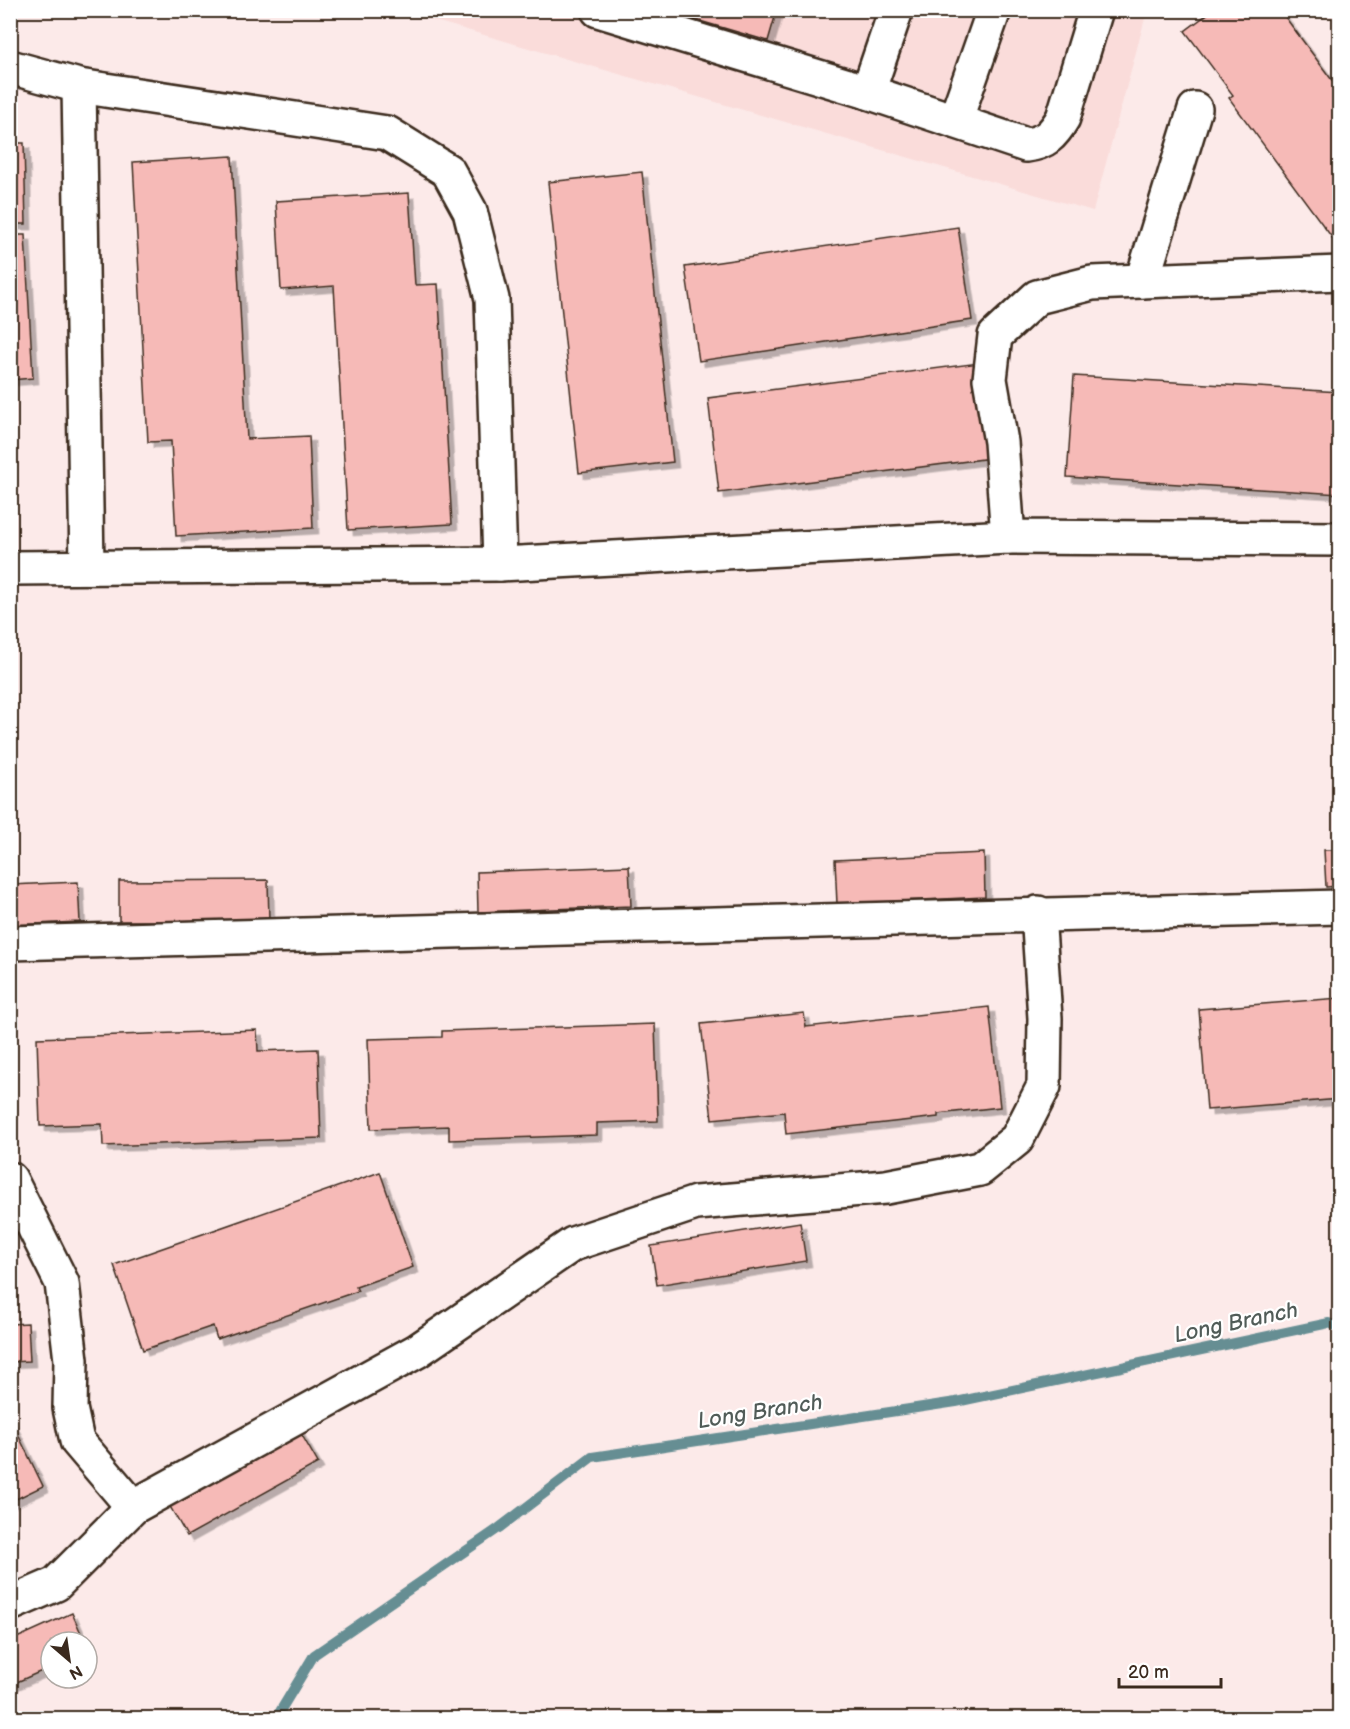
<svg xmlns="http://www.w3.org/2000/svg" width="1350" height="1729" font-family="'Balsamiq Sans',sans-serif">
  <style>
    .built { fill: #fadcda }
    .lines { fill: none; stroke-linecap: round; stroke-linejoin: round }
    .stream { stroke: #668e93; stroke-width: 10 }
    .building { fill: #f6bab7; stroke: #3b2a1e; stroke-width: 1.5; filter: url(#shadow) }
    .minor-casing { stroke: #3b2a1e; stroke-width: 38 }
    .minor { stroke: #fff; stroke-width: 33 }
    .labels { text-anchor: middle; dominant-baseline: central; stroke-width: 4.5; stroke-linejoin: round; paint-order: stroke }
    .water-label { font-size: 22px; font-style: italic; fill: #515c58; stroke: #fff }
  </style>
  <defs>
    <filter id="shadow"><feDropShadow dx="5.5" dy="5.5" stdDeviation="0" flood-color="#0004"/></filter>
  </defs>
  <rect width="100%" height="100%" fill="#fceae9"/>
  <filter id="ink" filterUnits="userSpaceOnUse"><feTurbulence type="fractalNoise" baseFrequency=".0167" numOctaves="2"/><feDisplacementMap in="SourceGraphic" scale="12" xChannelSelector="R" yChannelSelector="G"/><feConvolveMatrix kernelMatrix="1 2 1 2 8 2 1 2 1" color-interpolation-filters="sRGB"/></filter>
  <g filter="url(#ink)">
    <polygon class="built" points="401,11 1147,11 1093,211"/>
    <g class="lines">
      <polyline class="stream" points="276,1718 314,1655 499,1528 592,1457 956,1402 1329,1323 1340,1328"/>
    </g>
    <g class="building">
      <polygon points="695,10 777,10 768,41 693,19"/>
      <polygon points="1213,10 1280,10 1340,91 1339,247 1229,98 1233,95 1185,31"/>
      <polygon points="10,143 24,143 26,224 10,224"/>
      <polygon points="232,156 247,439 309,436 313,528 176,536 171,441 148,442 133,162"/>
      <polygon points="642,172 673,462 579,473 548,182"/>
      <polygon points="409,193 415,285 438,284 452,524 348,530 334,286 281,290 276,201"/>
      <polygon points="958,227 972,320 699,361 685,267"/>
      <polygon points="10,235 25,235 33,378 10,380"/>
      <polygon points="979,363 991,458 719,493 708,398"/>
      <polygon points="1074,376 1340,392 1340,494 1067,477"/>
      <polygon points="1324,850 1340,850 1340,886 1326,887"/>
      <polygon points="984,853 985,897 837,904 835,860"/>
      <polygon points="629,866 631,906 478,912 477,872"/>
      <polygon points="268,880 269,921 119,921 119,881"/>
      <polygon points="78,882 80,922 10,925 10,885"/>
      <polygon points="1340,998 1340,1099 1207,1110 1199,1009"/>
      <polygon points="989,1007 1000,1107 938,1114 938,1117 786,1134 784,1112 712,1119 701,1024 804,1013 806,1027"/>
      <polygon points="655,1024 658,1121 597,1123 597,1135 449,1140 449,1126 371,1129 368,1039 442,1037 442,1031"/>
      <polygon points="257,1030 258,1051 318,1049 321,1138 103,1146 102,1124 40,1126 37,1038"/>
      <polygon points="380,1172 413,1267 356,1287 358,1291 217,1339 213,1326 143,1350 114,1265"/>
      <polygon points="800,1222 806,1261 657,1285 651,1246"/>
      <polygon points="28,1323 30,1361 10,1362 10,1324"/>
      <polygon points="10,1418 43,1486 10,1502"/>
      <polygon points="299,1430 318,1463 187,1536 168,1503"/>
      <polygon points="72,1613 85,1642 51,1642 51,1667 10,1685 10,1641"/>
    </g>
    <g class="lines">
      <defs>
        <g id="minor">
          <polyline points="598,10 868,92 896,10"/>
          <polyline points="10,67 79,86 387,133 448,171 470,211 492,299 500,564"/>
          <polyline points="79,86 87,567"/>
          <path d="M868 92 1026 145C1045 143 1053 135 1063 118L1096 10"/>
          <polyline points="955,121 994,10"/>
          <polyline points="1340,273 1092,283 1037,297 995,336 990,379 1001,442 1008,537 1340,539"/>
          <polyline points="1142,281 1195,109"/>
          <polyline points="10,568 500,564 1008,537"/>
          <polyline points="10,943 1340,907"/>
          <polyline points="10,1179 62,1283 71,1360 70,1408 77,1441 133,1507"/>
          <polyline points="10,1604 56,1584 133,1507 417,1351 573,1244 696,1203 886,1187 980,1169 1017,1139 1044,1086 1045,1018 1038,913"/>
        </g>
      </defs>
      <use href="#minor" class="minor-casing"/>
      <use href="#minor" class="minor"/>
    </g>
  </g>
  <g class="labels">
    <g class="water-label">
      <text transform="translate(1236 1323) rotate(-12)">Long Branch</text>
      <text transform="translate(760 1412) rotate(-9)">Long Branch</text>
    </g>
  </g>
  <rect width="1350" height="1729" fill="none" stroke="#fff" stroke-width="36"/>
  <rect x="18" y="18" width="1314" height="1693" fill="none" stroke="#3b2a1e" stroke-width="2" filter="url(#ink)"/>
  <g transform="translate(69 1660) rotate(151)"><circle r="28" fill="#ffffff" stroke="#b1aaa5" stroke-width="1.5"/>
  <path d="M0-4.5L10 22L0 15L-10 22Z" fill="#3b2a1e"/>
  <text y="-9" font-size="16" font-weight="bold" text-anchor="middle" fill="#3b2a1e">N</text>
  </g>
  <path d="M1119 1678v9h102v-9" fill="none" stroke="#3b2a1e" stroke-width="3"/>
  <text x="1128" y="1678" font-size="18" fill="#3b2a1e" stroke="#ffffff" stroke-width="4.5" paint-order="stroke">20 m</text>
</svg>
